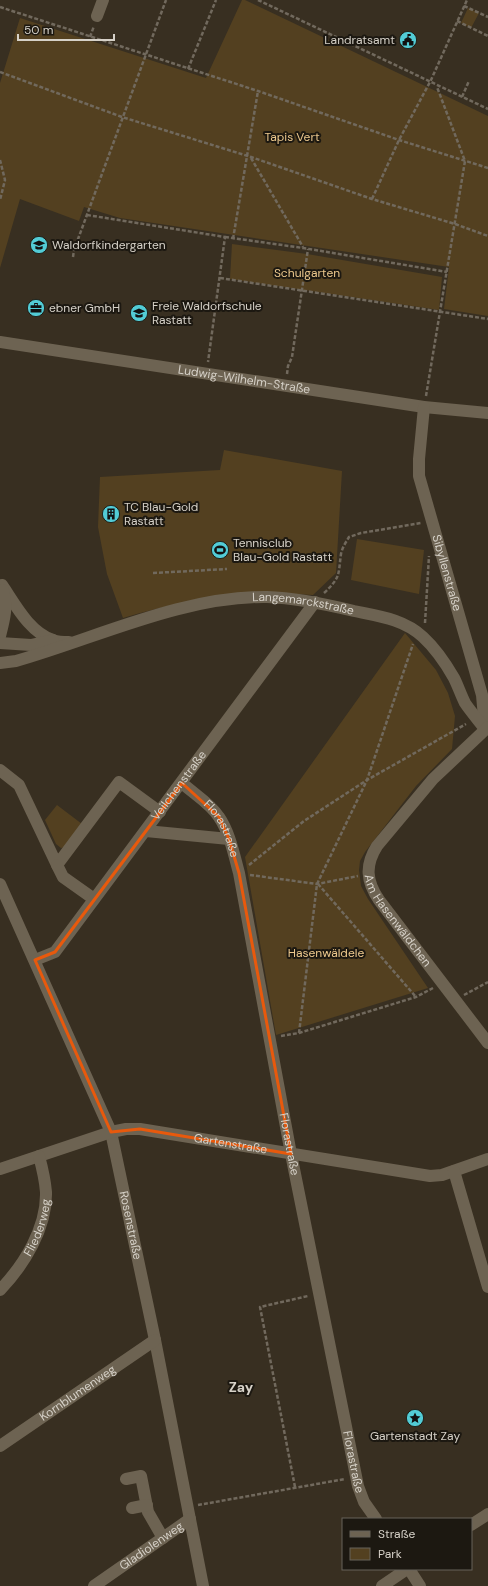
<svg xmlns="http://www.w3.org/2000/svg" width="488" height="1586" font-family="'DM Sans',sans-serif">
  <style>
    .green { fill: #534020 }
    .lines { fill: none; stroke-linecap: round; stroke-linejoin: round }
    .path { stroke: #71695d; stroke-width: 2.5; stroke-dasharray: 4 2; stroke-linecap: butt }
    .minor { stroke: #6d6352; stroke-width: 12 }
    .marked { fill: none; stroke: #e8590c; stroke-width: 3; stroke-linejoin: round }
    .labels { text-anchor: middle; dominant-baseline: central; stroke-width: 4; stroke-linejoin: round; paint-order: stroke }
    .poi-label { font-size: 12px; fill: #d6d1c8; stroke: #1c1811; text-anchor: start }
    .park-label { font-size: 12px; fill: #ecc88d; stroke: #1c1811 }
    .street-label { font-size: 12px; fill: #d6d1c8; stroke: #1c1811 }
    .quarter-label { font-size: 14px; font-weight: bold; fill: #d6d1c8; stroke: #1c1811 }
  </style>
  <rect width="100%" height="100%" fill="#382f21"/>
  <g class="green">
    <polygon points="242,0 245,0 488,116 488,316 444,309 449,267 120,218 84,207 79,221 20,199 0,268 0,83 20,18 206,78"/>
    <polygon points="468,8 479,13 471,28 461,23"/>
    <polygon points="232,244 307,254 442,277 439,310 230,279"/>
    <path d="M224 450 342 471 336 573 313 595C248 590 185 599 123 618L107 574 98 527 100 477 220 470Z"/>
    <polygon points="357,539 424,550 419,594 351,580"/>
    <polygon points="405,633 436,670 448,693 455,716 452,749 416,786 365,852 360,861 359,870 361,886 368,899 428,988 276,1035 245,857"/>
    <polygon points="57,805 82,824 65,847 61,848 56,844 45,820"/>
  </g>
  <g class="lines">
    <g class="path">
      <polyline points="258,0 488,109"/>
      <polyline points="464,6 488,17"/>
      <polyline points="0,7 258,91 399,140 488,168"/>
      <polyline points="457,21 488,36"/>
      <polyline points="90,37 94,26"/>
      <polyline points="188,69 216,0"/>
      <polyline points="0,72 122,117 251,157 372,199 455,224 488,236"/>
      <polyline points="462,97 469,81"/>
      <polyline points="251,158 303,247"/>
      <polyline points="0,160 5,180 0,200"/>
      <polyline points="372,199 399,140 431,80 467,0"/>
      <polyline points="87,215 225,237 208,362"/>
      <polyline points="225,237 303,248 447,272"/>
      <polyline points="233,239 258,91"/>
      <polyline points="73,257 74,250 166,0"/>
      <polyline points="220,278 488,319"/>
      <polyline points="287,374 288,366 292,357 308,249"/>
      <polyline points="426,396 465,161 437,87"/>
      <polyline points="153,573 227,569"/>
      <path d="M324 593C341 577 338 575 341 554 342 548 346 542 349 537L361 533 421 523"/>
      <polyline points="425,623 429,556"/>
      <polyline points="249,865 304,821 367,780 466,724"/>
      <polyline points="250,875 317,884 358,876"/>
      <polyline points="318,884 416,997"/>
      <polyline points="464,995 488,982"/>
      <polyline points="299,1033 317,884 367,780 413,644"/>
      <polyline points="281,1036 299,1033 416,997 433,988"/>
      <polyline points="295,1487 260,1307 308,1296"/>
      <polyline points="198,1505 345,1479"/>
    </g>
    <g class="minor">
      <polyline points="97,16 103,0"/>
      <path id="s1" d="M0 342 424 407 488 413"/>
      <path id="s2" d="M424 407 419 459V476L482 695 485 729"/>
      <path d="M2 585C15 604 29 632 53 640 58 642 64 642 69 642"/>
      <path d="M0 636C4 620 8 607 3 590"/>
      <polyline points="0,643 31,645 53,640"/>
      <path id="s3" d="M0 663 16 661C97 638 182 596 267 597 297 598 325 604 354 611 378 616 404 619 423 637 435 648 446 664 454 678 458 686 461 695 465 703 471 712 479 721 485 729"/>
      <path id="s4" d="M488 727 433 779 377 846C365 865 366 881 379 900L488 1043"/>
      <polyline points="0,770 19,785 57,865 119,782 160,812"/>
      <path id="s5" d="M182 783C194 794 210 803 219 817 230 833 234 855 239 873L291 1154 358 1486 364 1502 376 1519"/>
      <polyline points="146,831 229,839"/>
      <polyline points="57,865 63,877 94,899"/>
      <path id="s6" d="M0 884 111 1132 155 1340 203 1586"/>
      <path id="s7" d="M35 960 55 952 315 602"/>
      <path id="s8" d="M0 1169 111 1132 126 1129H140L430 1176 442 1175 488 1159"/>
      <polyline points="454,1171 488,1287"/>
      <path id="s9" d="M0 1290C24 1265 47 1228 46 1192 45 1180 42 1167 39 1156"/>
      <path id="s10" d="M0 1446 155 1340"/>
      <polyline points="126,1479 141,1476 148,1512 163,1538"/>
      <polyline points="132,1508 147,1505"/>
      <polyline points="471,1525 488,1514"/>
      <polyline points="409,1569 420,1586"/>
      <path id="s11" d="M94 1586 190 1519"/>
      <polyline points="382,1586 407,1569"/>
    </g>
  </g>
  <path class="marked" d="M182 783 219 817 229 839 239 873 291 1154 140 1129 111 1132 35 960 55 952Z"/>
  <defs>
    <symbol id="civic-disc" viewBox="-11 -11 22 22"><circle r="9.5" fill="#52ccd6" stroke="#1c1811"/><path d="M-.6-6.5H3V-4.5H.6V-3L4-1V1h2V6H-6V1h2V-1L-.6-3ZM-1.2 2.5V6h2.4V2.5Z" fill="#111"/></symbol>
    <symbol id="school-disc" viewBox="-11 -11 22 22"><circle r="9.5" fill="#52ccd6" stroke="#1c1811"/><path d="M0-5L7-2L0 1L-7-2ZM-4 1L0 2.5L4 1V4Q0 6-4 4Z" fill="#111"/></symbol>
    <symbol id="office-disc" viewBox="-11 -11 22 22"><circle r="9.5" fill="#52ccd6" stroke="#1c1811"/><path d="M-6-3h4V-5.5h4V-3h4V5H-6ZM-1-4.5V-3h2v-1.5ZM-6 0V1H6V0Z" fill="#111"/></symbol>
    <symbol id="building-disc" viewBox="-11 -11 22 22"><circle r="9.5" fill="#52ccd6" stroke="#1c1811"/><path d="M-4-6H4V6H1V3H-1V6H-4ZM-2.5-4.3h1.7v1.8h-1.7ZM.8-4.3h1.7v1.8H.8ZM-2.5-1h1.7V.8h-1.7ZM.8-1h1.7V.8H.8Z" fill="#111"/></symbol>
    <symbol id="stadium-disc" viewBox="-11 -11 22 22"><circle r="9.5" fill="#52ccd6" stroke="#1c1811"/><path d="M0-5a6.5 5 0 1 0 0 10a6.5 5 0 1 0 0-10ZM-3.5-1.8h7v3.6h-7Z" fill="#111"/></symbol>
    <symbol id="sight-disc" viewBox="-11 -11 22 22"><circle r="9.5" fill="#52ccd6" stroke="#1c1811"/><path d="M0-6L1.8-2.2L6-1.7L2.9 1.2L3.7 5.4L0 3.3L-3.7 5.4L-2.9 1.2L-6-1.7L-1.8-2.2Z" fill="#111"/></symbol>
  </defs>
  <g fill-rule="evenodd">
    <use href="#civic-disc" x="398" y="30" width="20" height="20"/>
    <use href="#school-disc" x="29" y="235" width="20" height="20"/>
    <use href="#office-disc" x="26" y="298" width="20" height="20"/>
    <use href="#school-disc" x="129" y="303" width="20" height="20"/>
    <use href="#building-disc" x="101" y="504" width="20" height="20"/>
    <use href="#stadium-disc" x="210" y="540" width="20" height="20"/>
    <use href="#sight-disc" x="405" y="1408" width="20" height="20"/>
  </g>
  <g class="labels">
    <g class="poi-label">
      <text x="395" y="40" text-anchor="end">Landratsamt</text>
      <text x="52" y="245">Waldorfkindergarten</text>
      <text x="152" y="306">Freie Waldorfschule<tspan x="152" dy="14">Rastatt</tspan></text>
      <text x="49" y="308">ebner GmbH</text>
      <text x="124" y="507">TC Blau-Gold<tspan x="124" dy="14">Rastatt</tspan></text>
      <text x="233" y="543">Tennisclub<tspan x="233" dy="14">Blau-Gold Rastatt</tspan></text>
      <text x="415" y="1436" text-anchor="middle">Gartenstadt Zay</text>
    </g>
    <g class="park-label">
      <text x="292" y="137">Tapis Vert</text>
      <text x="307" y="273">Schulgarten</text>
      <text x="326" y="953">Hasenwäldele</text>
    </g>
    <g class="street-label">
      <text stroke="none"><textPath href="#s1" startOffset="247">Ludwig-Wilhelm-Straße</textPath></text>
      <text stroke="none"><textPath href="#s2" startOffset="170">Sibyllenstraße</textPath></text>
      <text stroke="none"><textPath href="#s3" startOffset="313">Langemarckstraße</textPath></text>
      <text stroke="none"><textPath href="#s7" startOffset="229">Veilchenstraße</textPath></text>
      <text stroke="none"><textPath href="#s5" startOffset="62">Florastraße</textPath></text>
      <text stroke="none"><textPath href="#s4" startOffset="248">Am Hasenwäldchen</textPath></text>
      <text stroke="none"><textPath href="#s8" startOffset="238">Gartenstraße</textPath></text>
      <text stroke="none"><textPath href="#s5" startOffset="386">Florastraße</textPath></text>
      <text stroke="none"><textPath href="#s6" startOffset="367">Rosenstraße</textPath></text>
      <text stroke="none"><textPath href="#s9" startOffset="74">Fliederweg</textPath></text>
      <text stroke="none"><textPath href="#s10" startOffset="94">Kornblumenweg</textPath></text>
      <text stroke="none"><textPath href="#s5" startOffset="710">Florastraße</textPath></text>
      <text stroke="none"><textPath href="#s11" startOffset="70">Gladiolenweg</textPath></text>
    </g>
    <g class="quarter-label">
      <text x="241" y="1387">Zay</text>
    </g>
  </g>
  <rect x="342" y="1518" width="130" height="52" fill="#1c1811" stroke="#66625a"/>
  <rect x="350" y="1531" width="20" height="6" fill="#6d6352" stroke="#66625a"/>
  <text x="378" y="1538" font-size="12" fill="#d6d1c8">Straße</text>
  <rect x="350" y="1548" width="20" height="12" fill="#534020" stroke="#66625a"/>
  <text x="378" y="1558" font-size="12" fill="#d6d1c8">Park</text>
  <path d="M18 34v6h96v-6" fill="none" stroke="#d6d1c8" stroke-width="2"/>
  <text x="24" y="34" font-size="12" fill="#d6d1c8" stroke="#1c1811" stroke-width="3" paint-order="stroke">50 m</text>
</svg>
